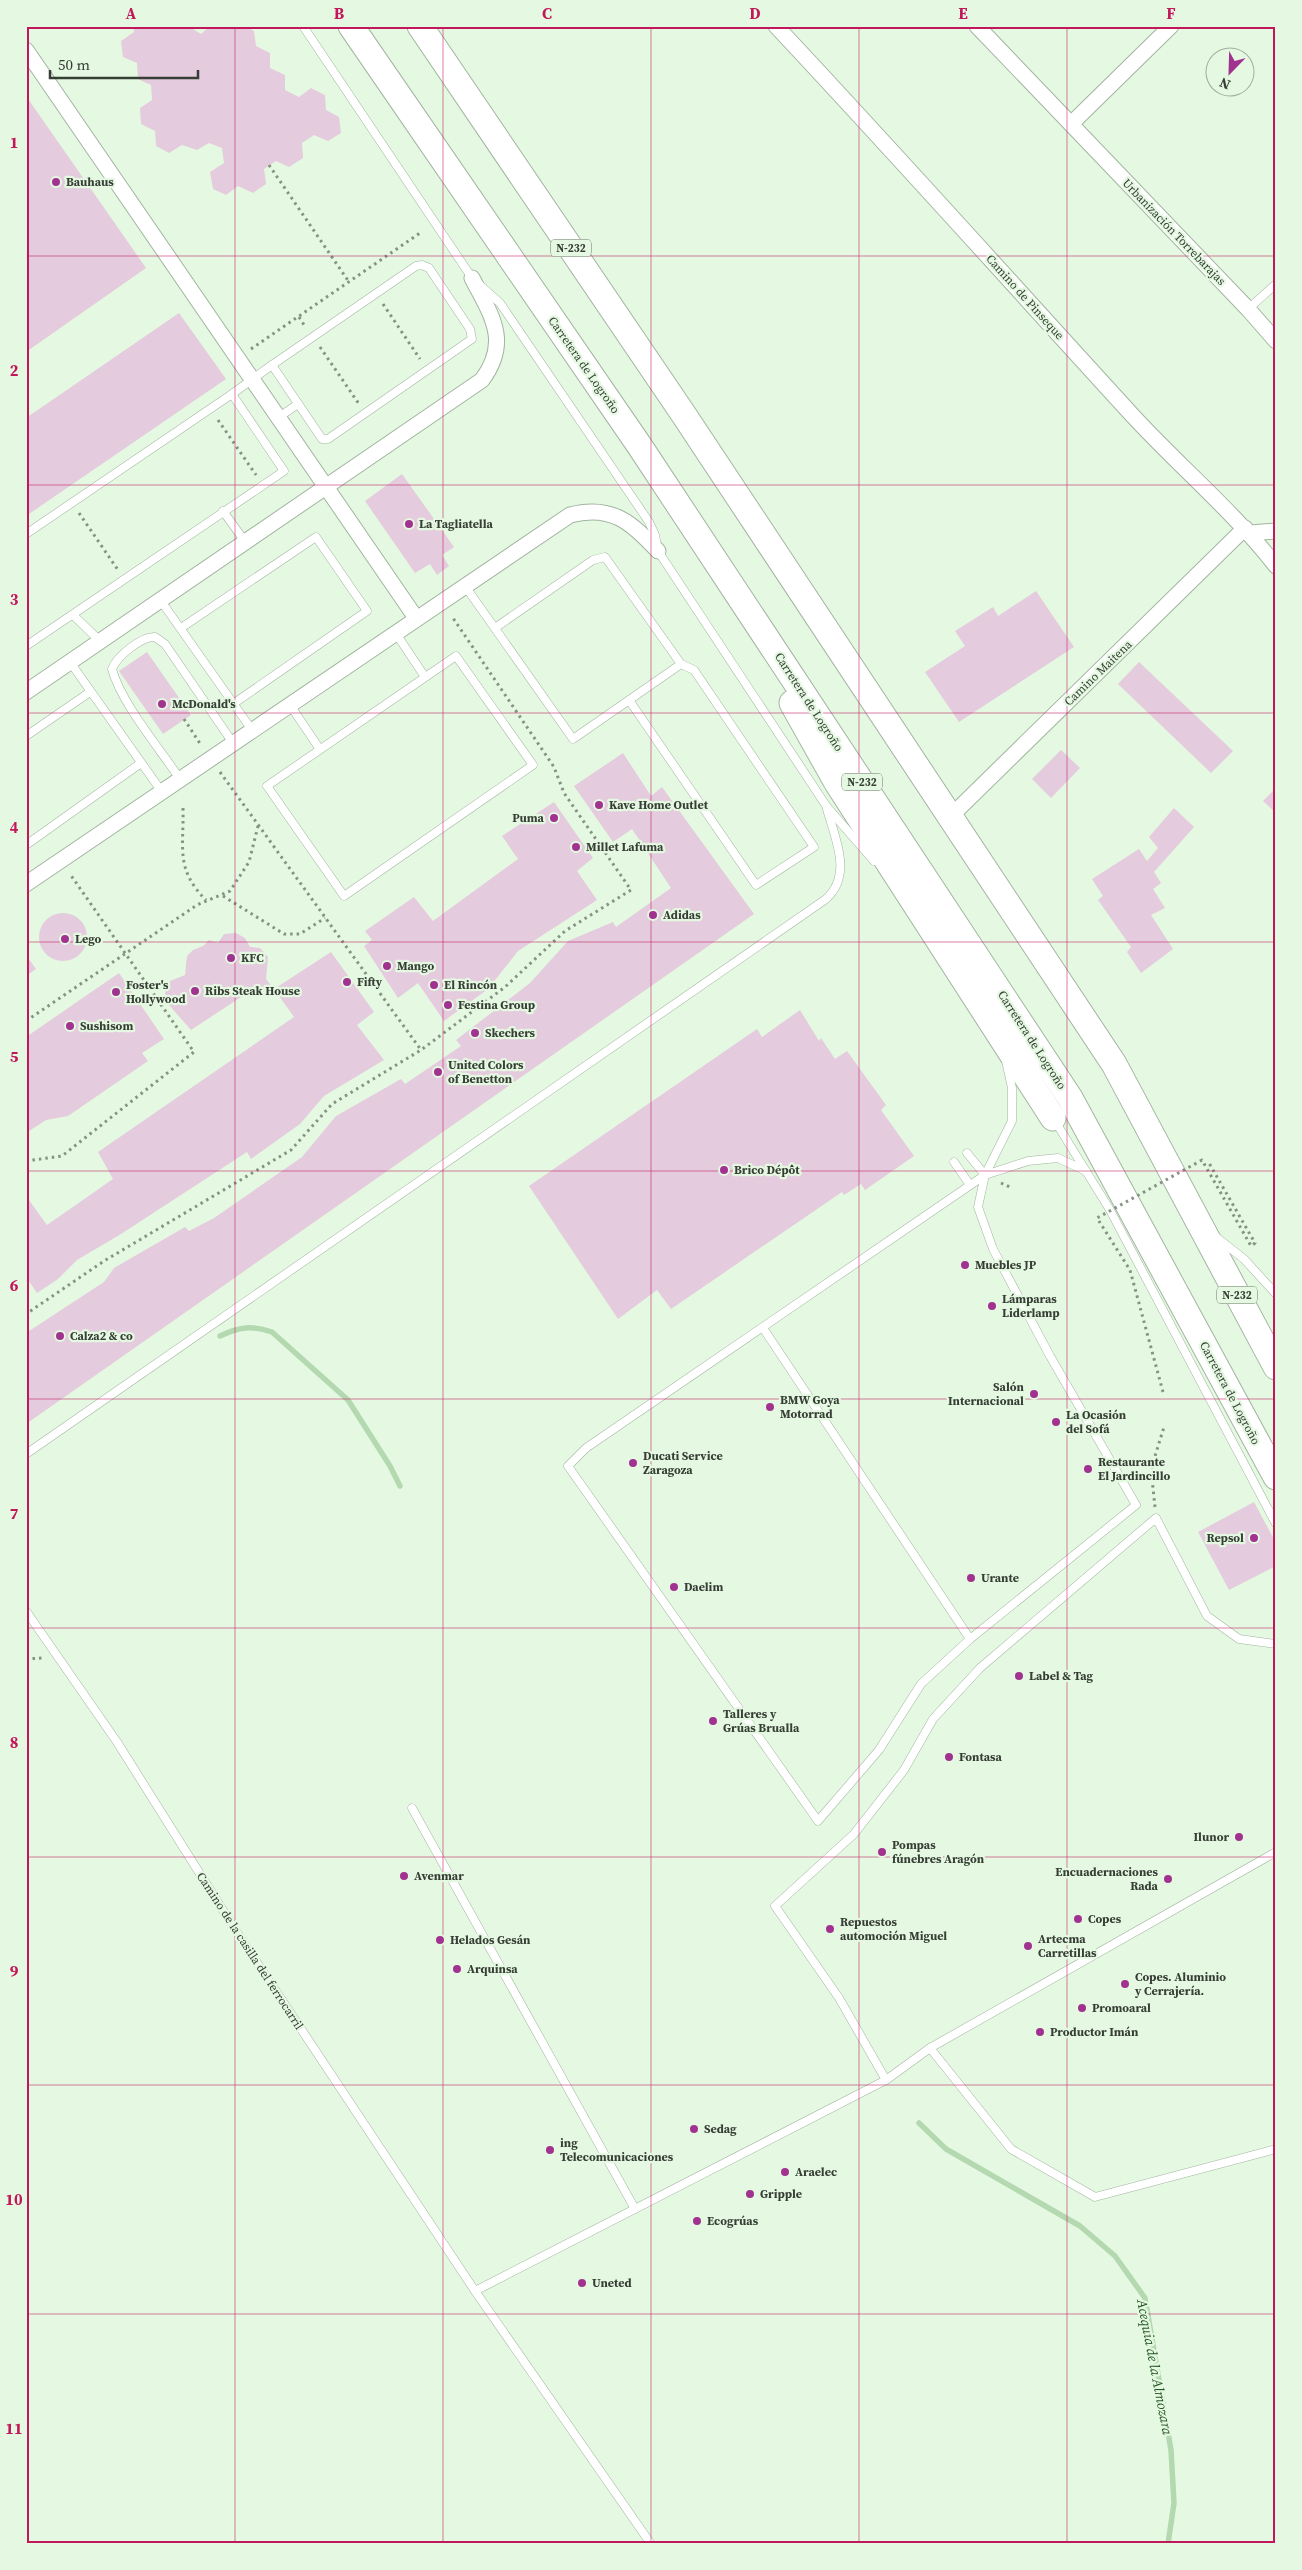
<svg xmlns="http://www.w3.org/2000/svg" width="1302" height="2570" font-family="'Source Serif 4',serif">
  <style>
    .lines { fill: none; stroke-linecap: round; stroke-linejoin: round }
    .stream { stroke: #b4d9b0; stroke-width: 5.5 }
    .building { fill: #e4cbdd }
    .service-casing { stroke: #a2b5a0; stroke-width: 9 }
    .minor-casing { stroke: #a2b5a0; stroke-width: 17 }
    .trunk-casing { stroke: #a2b5a0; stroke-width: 27 }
    .path { stroke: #859383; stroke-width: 3; stroke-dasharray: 2.5 4; stroke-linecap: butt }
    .service { stroke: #fff; stroke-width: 8 }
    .minor { stroke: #fff; stroke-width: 15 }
    .trunk { stroke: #fff; stroke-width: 25 }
    .path-bridge { stroke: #859383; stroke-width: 3; stroke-dasharray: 2.5 4; stroke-linecap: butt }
    .grid { fill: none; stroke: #c2185b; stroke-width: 1; stroke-opacity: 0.55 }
    .poi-dot { fill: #a23290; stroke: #e5f9e2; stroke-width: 2 }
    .labels { text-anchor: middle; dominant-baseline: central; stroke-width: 4.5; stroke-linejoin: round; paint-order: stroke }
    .shield { fill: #e5f9e2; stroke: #6a7669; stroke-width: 1 }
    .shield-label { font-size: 11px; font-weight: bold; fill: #363e35 }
    .poi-label { font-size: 12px; font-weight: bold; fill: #363e35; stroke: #e5f9e2; text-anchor: start }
    .street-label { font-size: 12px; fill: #363e35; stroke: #e5f9e2 }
    .water-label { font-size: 14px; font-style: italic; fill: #265823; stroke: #e5f9e2 }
    .neatline { fill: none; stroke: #c2185b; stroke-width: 2 }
    .grid-label { font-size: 16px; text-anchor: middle; font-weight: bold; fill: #c2185b }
  </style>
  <rect width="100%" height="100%" fill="#e5f9e2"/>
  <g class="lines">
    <g class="stream">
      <path d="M220 1336C239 1327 252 1325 272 1332L348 1400 390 1466 400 1486"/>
      <polyline points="919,2123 946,2149 1080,2226 1115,2256 1145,2298 1171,2450 1174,2503 1168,2544"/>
    </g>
  </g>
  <g class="building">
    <polygon points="134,26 188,26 201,34 210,26 245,26 254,31 256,46 270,53 270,68 285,75 285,90 299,97 311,88 325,95 326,110 339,117 341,133 328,141 314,135 302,143 303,158 289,167 276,161 264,169 266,184 253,193 238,186 226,195 213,189 210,172 224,163 222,148 209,143 197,150 182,145 169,153 156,146 155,131 141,124 140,108 152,100 151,85 138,79 137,63 123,57 121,41 134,32"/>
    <polygon points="26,96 146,268 26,352"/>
    <polygon points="179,313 226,379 26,516 26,418"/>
    <polygon points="402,474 454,547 442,555 449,566 437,575 430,564 415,573 365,501"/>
    <polygon points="1036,591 1074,647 959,722 925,672 965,646 955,631 993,607 998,616"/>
    <polygon points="147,652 191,715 163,734 119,671"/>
    <polygon points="1139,662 1233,751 1211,773 1118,684"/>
    <polygon points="1061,750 1080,768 1051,798 1032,779"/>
    <polygon points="623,753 651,796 662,787 754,914 26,1424 26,1333 104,1282 114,1268 185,1227 189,1231 214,1218 302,1157 336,1116 401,1079 405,1084 461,1046 456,1040 530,983 568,941 613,922 616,927 671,888 632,829 613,842 574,786"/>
    <polygon points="1276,788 1276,813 1263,801"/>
    <polygon points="554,802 593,858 577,871 597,900 518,951 488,989 444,1021 418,983 398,998 364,946 372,940 365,931 414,897 433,921 518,859 502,836"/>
    <polygon points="1174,808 1194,827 1154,872 1161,883 1153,889 1165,908 1151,915 1173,949 1141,973 1127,952 1131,947 1098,900 1103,896 1092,879 1139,849 1147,861 1158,848 1149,837"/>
    <circle cx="63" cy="937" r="24"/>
    <polygon points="236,933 245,938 250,947 260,948 268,957 266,979 274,989 267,996 258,986 191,1030 168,1004 165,993 166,985 170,981 185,975 187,956 193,950 203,946 209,940 218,943 224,934"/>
    <polygon points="331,952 374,1012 357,1025 384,1060 324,1096 300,1124 251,1159 247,1152 121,1234 77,1260 58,1279 37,1293 26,1277 26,1196 47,1225 113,1179 98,1152 294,1017 274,989"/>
    <polygon points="26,955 36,969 26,976"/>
    <polygon points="119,973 164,1039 142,1053 148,1061 68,1116 46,1120 26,1133 26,1037"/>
    <polygon points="800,1010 819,1041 821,1038 835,1059 847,1051 886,1105 881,1110 914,1156 865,1190 861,1184 844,1195 842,1192 671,1309 657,1290 618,1319 529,1186 757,1029 762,1037"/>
    <polygon points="1254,1502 1276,1543 1276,1566 1229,1590 1198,1532"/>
  </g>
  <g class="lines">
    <defs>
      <g id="service">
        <polyline points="303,26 472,278 500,303 649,522 655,535 658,551 827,807 874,861"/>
        <polygon points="422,265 429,268 470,329 472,339 328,439 322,439 272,365 416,266"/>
        <polyline points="1248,309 1276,284"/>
        <polyline points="232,394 272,365"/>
        <polyline points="279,417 298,404"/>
        <polyline points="223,511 246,543"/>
        <polyline points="26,534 232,394 284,471 26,646"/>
        <polyline points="465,586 573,739 681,664 605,557 593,560 495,628"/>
        <polyline points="161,601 252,730"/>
        <polyline points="73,615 100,641"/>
        <polyline points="181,628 316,537 367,611 233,704"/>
        <polyline points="395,632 425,677"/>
        <polygon points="456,656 533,765 344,896 267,786"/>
        <polyline points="70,662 162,792"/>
        <polyline points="629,700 756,885 814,847 694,670 681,664"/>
        <polyline points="290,705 319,748"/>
        <polyline points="26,736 90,692"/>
        <path d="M180 779C160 749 121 703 112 669 117 656 142 636 155 637L165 644 233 743"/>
        <polyline points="26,845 141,763"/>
        <polyline points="1055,1121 1110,1210 1276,1524"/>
        <polyline points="967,1153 985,1175"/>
        <polyline points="954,1162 970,1185"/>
        <polyline points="1216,1237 1244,1259 1276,1294"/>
        <polyline points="763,1328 970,1639 1136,1505 1050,1356 993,1249 978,1207 985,1175 1012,1121 1012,1088 1006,1061"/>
        <path d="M26 1454 826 899C853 875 835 838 827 809"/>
        <polyline points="26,1611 117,1742 234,1928 475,2291 651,2544"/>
        <polyline points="970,1639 921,1684 879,1750 818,1821 568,1466 586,1448 985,1175 1028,1161 1058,1158 1086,1171"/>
        <polyline points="412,1808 635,2209"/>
        <polyline points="930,2048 1011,2149 1095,2197 1276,2149"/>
        <polyline points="886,2080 839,1998 775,1906 854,1834 904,1770 933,1719 980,1668 1156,1518 1207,1616 1239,1639 1276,1644"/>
        <polyline points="475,2291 886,2080 930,2048 1276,1852"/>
      </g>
      <g id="minor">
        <path d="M776 26C897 155 1014 286 1133 416 1180 467 1233 511 1276 566"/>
        <polyline points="977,26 1248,309 1276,341"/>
        <polyline points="26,50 416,618"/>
        <polyline points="1071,124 1171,26"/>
        <polyline points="1250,533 1276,531"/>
        <path d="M26 692 482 380C511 341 491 315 472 278"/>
        <polyline points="950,817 1245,528"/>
        <path d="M26 884 570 515C612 504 632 523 658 551"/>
      </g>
      <g id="trunk">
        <polyline points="351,26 639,445 1070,1098 1276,1477"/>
        <polyline points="420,26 684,415 1114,1064 1276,1367"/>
        <polyline points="792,703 837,783 1053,1118"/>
      </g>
    </defs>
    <use href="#service" class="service-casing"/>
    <use href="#minor" class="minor-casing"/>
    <use href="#trunk" class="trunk-casing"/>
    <g class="path">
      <polyline points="269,165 349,282"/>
      <polyline points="383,304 420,359"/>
      <polyline points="299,317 306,328"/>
      <polyline points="320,347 359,404"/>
      <polyline points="251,349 420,233"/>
      <polyline points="218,420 256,475"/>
      <polyline points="79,513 118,570"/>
      <polyline points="184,719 201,745"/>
      <polyline points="220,772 421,1050"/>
      <path d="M183 808C184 848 175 869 206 900"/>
      <polyline points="223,896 284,934 300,934 325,918"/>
      <polyline points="26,1021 197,905 230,891 249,862 258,826"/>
      <polyline points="26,1161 62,1156 194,1052 70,874"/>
      <polyline points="1001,1183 1012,1188"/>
      <polyline points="26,1308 29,1312 104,1261 291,1150 332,1104 421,1050 505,987 565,931 631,890 564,793 554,767 453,618"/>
      <polyline points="1155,1507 1151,1469 1164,1427"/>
      <polyline points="26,1659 43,1658"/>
    </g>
    <use href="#service" class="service"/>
    <use href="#minor" class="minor"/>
    <use href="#trunk" class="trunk"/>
    <polyline class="path-bridge" points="1163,1392 1130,1270 1097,1218 1202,1160 1251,1246 1255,1243 1209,1163"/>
  </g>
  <path class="grid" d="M235 26V2544M443 26V2544M651 26V2544M859 26V2544M1067 26V2544M26 256H1276M26 485H1276M26 713H1276M26 942H1276M26 1171H1276M26 1399H1276M26 1628H1276M26 1857H1276M26 2085H1276M26 2314H1276"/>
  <g class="poi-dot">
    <circle cx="56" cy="182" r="5"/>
    <circle cx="409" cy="524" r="5"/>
    <circle cx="162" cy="704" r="5"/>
    <circle cx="599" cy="805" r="5"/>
    <circle cx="554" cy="818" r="5"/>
    <circle cx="576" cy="847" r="5"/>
    <circle cx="653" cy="915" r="5"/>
    <circle cx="65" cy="939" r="5"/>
    <circle cx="231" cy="958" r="5"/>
    <circle cx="387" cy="966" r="5"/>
    <circle cx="347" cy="982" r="5"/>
    <circle cx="434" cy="985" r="5"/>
    <circle cx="195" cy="991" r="5"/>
    <circle cx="116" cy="992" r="5"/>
    <circle cx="448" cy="1005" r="5"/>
    <circle cx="70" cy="1026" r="5"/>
    <circle cx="475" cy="1033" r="5"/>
    <circle cx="438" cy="1072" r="5"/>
    <circle cx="724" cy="1170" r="5"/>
    <circle cx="965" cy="1265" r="5"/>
    <circle cx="992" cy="1306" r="5"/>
    <circle cx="60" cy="1336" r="5"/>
    <circle cx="1034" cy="1394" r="5"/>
    <circle cx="770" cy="1407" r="5"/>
    <circle cx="1056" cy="1422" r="5"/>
    <circle cx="633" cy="1463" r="5"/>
    <circle cx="1088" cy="1469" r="5"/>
    <circle cx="1254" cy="1538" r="5"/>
    <circle cx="971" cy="1578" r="5"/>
    <circle cx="674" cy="1587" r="5"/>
    <circle cx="1019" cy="1676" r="5"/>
    <circle cx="713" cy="1721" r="5"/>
    <circle cx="949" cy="1757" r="5"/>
    <circle cx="1239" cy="1837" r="5"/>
    <circle cx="882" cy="1852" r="5"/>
    <circle cx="404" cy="1876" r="5"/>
    <circle cx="1168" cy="1879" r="5"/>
    <circle cx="1078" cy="1919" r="5"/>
    <circle cx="830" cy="1929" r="5"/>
    <circle cx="440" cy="1940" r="5"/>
    <circle cx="1028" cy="1946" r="5"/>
    <circle cx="457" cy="1969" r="5"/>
    <circle cx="1125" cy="1984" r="5"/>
    <circle cx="1082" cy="2008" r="5"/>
    <circle cx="1040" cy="2032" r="5"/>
    <circle cx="694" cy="2129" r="5"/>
    <circle cx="550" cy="2150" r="5"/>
    <circle cx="785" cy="2172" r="5"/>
    <circle cx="750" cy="2194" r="5"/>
    <circle cx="697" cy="2221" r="5"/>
    <circle cx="582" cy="2283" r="5"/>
  </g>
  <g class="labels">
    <g class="shield">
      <rect x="551" y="239.5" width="40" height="17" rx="4"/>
      <rect x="842" y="773.5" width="40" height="17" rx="4"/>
      <rect x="1217" y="1286.5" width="40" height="17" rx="4"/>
    </g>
    <g class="shield-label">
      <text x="571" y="248">N-232</text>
      <text x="862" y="782">N-232</text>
      <text x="1237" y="1295">N-232</text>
    </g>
    <g class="poi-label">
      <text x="66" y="182">Bauhaus</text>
      <text x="419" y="524">La Tagliatella</text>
      <text x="172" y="704">McDonald's</text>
      <text x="609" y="805">Kave Home Outlet</text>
      <text x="544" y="818" text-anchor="end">Puma</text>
      <text x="586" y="847">Millet Lafuma</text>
      <text x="663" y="915">Adidas</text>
      <text x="75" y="939">Lego</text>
      <text x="241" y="958">KFC</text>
      <text x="397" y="966">Mango</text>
      <text x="357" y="982">Fifty</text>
      <text x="126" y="985">Foster's<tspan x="126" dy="14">Hollywood</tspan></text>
      <text x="444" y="985">El Rincón</text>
      <text x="205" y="991">Ribs Steak House</text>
      <text x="458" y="1005">Festina Group</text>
      <text x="80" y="1026">Sushisom</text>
      <text x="485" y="1033">Skechers</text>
      <text x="448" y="1065">United Colors<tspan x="448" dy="14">of Benetton</tspan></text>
      <text x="734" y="1170">Brico Dépôt</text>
      <text x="975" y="1265">Muebles JP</text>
      <text x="1002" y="1299">Lámparas<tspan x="1002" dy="14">Liderlamp</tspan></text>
      <text x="70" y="1336">Calza2 &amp; co</text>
      <text x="1024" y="1387" text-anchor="end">Salón<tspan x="1024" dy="14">Internacional</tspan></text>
      <text x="780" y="1400">BMW Goya<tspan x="780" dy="14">Motorrad</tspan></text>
      <text x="1066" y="1415">La Ocasión<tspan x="1066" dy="14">del Sofá</tspan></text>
      <text x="643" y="1456">Ducati Service<tspan x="643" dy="14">Zaragoza</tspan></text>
      <text x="1098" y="1462">Restaurante<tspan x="1098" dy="14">El Jardincillo</tspan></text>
      <text x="1244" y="1538" text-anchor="end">Repsol</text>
      <text x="981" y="1578">Urante</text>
      <text x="684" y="1587">Daelim</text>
      <text x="1029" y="1676">Label &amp; Tag</text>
      <text x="723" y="1714">Talleres y<tspan x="723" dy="14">Grúas Brualla</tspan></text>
      <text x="959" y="1757">Fontasa</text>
      <text x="1229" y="1837" text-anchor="end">Ilunor</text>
      <text x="892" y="1845">Pompas<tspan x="892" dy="14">fúnebres Aragón</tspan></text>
      <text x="1158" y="1872" text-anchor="end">Encuadernaciones<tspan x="1158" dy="14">Rada</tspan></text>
      <text x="414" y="1876">Avenmar</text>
      <text x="1088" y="1919">Copes</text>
      <text x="840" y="1922">Repuestos<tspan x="840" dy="14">automoción Miguel</tspan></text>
      <text x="1038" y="1939">Artecma<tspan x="1038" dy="14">Carretillas</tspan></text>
      <text x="450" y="1940">Helados Gesán</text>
      <text x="467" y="1969">Arquinsa</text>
      <text x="1135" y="1977">Copes. Aluminio<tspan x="1135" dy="14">y Cerrajería.</tspan></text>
      <text x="1092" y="2008">Promoaral</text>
      <text x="1050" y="2032">Productor Imán</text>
      <text x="704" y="2129">Sedag</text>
      <text x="560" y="2143">ing<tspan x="560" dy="14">Telecomunicaciones</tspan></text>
      <text x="795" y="2172">Araelec</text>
      <text x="760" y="2194">Gripple</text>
      <text x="707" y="2221">Ecogrúas</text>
      <text x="592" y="2283">Uneted</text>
    </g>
    <g class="street-label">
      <text transform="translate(1174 232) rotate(46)">Urbanización Torrebarajas</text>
      <text transform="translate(1025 297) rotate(48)">Camino de Pinseque</text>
      <text transform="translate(584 365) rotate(55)">Carretera de Logroño</text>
      <text transform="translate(1098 673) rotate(-44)">Camino Maitena</text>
      <text transform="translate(809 702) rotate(57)">Carretera de Logroño</text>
      <text transform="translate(1032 1040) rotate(57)">Carretera de Logroño</text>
      <text transform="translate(1230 1393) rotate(62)">Carretera de Logroño</text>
      <text transform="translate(250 1951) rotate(57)">Camino de la casilla del ferrocarril</text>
    </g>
    <g class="water-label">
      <text transform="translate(1155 2367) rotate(79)">Acequia de la Almozara</text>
    </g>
  </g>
  <rect width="1302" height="2570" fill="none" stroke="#e5f9e2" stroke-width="55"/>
  <g transform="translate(1230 72) rotate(203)"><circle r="24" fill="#e5f9e2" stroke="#9fae9d"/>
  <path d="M0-4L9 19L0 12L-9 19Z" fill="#a23290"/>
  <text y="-8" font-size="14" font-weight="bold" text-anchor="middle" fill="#363e35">N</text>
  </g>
  <path d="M50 70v8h148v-8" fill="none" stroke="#363e35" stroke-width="2.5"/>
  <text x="58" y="70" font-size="15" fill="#363e35" stroke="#e5f9e2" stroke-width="4" paint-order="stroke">50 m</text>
  <rect x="28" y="28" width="1246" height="2514" class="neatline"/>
  <g class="grid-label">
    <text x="131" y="19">A</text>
    <text x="339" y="19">B</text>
    <text x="547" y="19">C</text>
    <text x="755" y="19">D</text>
    <text x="963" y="19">E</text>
    <text x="1171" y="19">F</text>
    <text x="14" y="148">1</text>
    <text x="14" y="376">2</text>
    <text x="14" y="605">3</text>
    <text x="14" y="833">4</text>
    <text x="14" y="1062">5</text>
    <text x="14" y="1291">6</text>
    <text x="14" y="1519">7</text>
    <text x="14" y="1748">8</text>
    <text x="14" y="1977">9</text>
    <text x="14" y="2205">10</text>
    <text x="14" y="2434">11</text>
  </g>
</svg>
